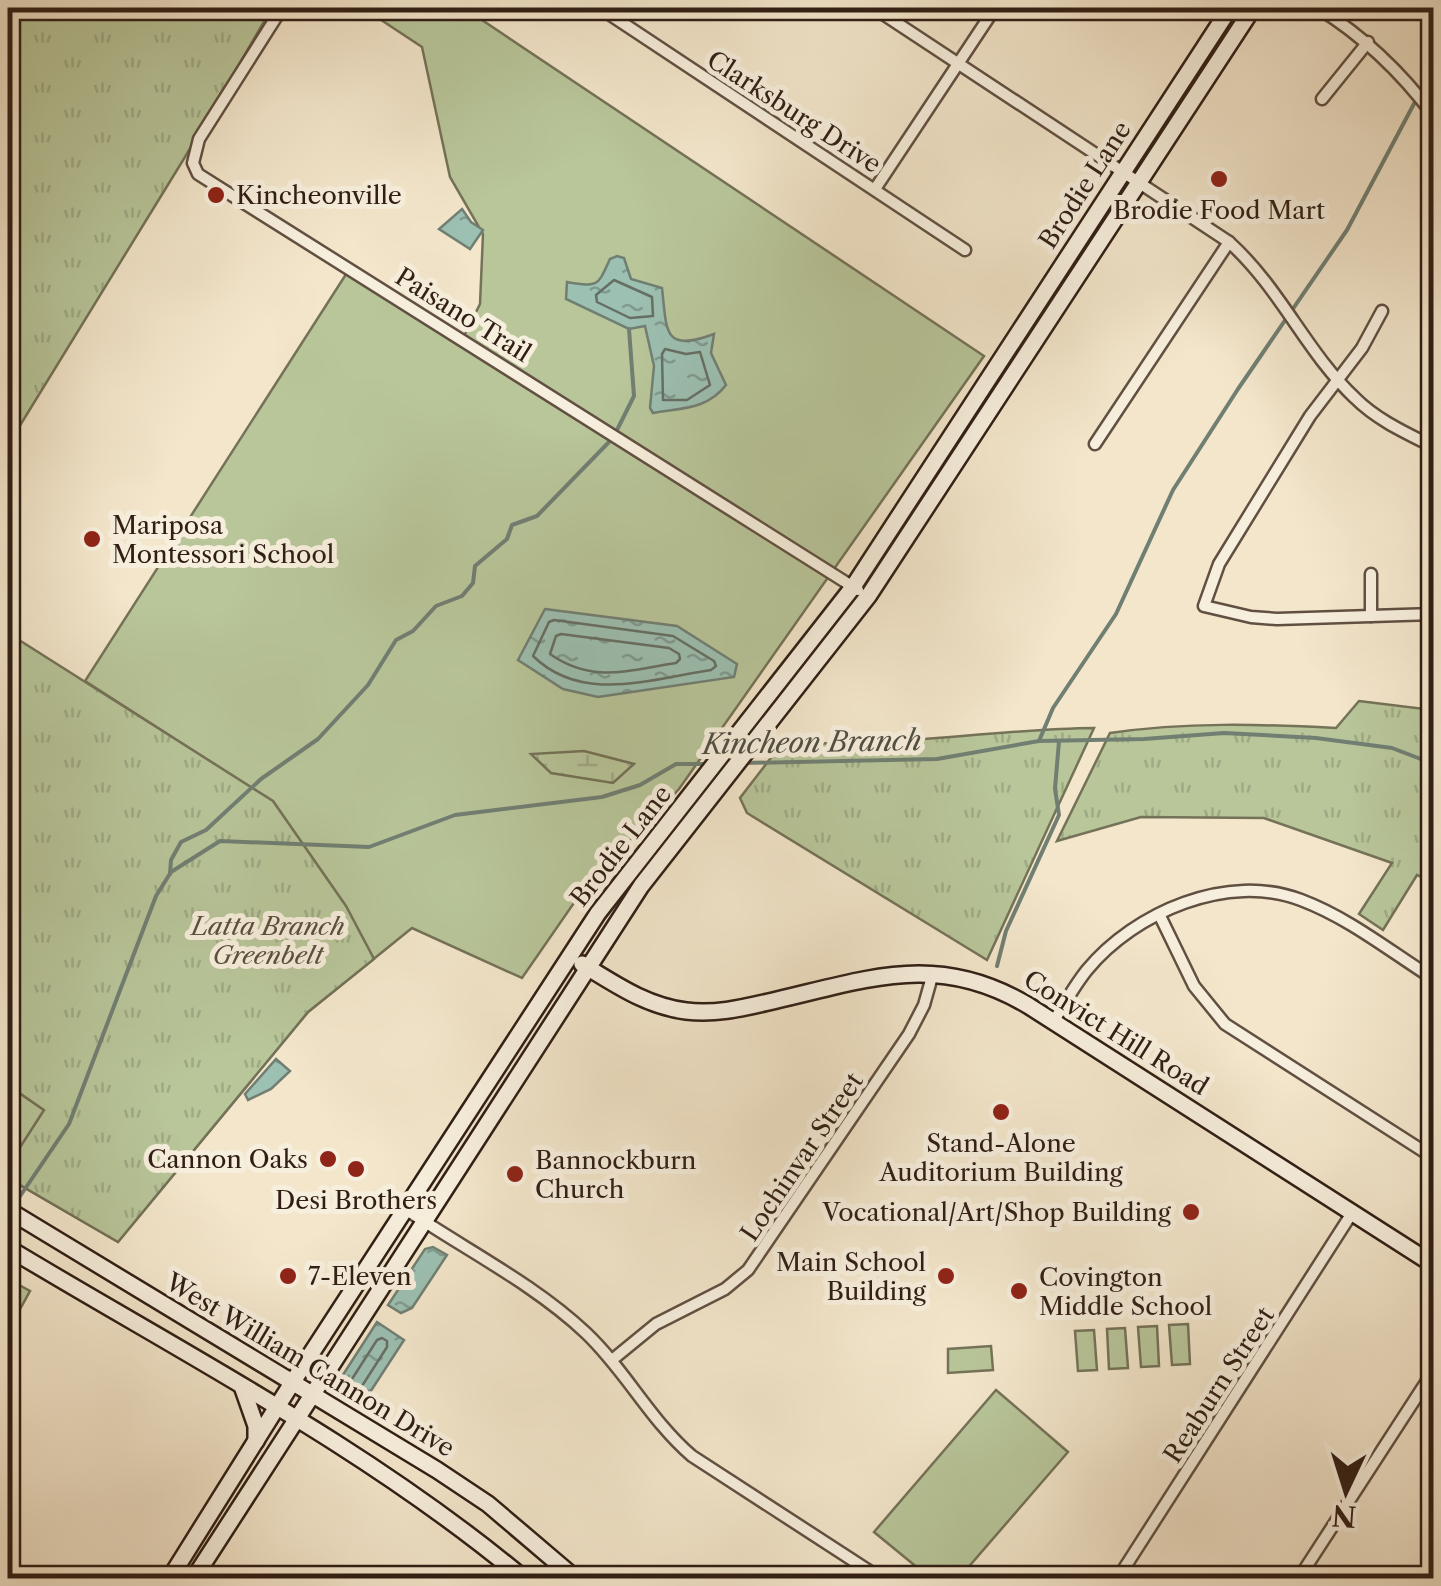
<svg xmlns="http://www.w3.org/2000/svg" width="1441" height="1586" font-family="'Libre Caslon Text',serif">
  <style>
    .grass { fill: #b8c69a; stroke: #747258; stroke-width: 2.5 }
    .forest { fill: url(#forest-firs); stroke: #747258; stroke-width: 2.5 }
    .wetland { fill: url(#wetland-marsh); stroke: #747258; stroke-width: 2.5 }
    .park { fill: url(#park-tufts); stroke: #747258; stroke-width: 2.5 }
    .water { fill: url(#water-ripples); stroke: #717f73; stroke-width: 2.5 }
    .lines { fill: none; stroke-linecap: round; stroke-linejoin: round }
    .shore { stroke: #666f64; stroke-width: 2.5 }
    .stream { stroke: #717f73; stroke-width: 4 }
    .street-casing { stroke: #615042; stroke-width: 15 }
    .secondary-casing { stroke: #301e15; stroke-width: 20 }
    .street { stroke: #f7efdd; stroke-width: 10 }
    .secondary { stroke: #f7efdd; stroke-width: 15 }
    .poi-dot { fill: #8f2418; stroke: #f7efdd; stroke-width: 4 }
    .labels { text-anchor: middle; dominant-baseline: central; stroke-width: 10; stroke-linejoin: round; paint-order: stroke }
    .street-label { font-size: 25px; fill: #301e15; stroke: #f7efdd }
    .poi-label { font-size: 25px; fill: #301e15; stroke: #f7efdd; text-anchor: start }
    .park-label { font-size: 25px; font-style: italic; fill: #59503d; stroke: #f7efdd }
    .water-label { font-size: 28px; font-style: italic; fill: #504f44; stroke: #f7efdd }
  </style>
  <defs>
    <pattern id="forest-firs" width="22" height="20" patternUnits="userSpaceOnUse" patternTransform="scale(2.5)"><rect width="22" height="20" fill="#b8c69a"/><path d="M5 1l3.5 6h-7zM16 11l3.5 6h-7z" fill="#9eaa84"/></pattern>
    <pattern id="wetland-marsh" width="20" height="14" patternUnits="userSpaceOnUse" patternTransform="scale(2.5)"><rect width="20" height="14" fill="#b8c69a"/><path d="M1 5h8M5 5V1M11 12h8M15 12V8" fill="none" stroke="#9eaa84"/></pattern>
    <pattern id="park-tufts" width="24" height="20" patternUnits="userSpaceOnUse" patternTransform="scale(2.5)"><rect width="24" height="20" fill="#b8c69a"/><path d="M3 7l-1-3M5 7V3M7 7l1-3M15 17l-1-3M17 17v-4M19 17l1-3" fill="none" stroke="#9eaa84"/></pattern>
    <pattern id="water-ripples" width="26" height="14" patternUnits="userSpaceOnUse" patternTransform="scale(2.5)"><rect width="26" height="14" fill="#9cc0b2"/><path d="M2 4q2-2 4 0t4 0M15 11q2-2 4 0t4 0" fill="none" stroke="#809b90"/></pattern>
  </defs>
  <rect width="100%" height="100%" fill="#f3e6cb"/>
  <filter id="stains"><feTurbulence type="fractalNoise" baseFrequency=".002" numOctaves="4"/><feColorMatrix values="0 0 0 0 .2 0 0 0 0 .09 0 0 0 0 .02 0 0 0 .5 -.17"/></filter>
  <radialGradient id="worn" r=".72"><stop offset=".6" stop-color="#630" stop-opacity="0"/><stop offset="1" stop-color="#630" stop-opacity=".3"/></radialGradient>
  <g class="grass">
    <polygon points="363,8 464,8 984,356 679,789 578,897 522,978 412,928 308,1012 118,1242 8,1178 8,1085 44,1110 273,802 85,681 350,268 463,338 480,304 483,234 450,177 422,47"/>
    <polygon points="1188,1324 1190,1364 1172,1365 1169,1325"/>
    <polygon points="1157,1326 1159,1366 1141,1367 1138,1327"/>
    <polygon points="1125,1328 1128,1368 1109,1369 1107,1329"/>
    <polygon points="1094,1330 1097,1370 1078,1371 1075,1331"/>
    <polygon points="991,1346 993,1370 948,1373 948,1349"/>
    <polygon points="996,1390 1068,1452 959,1578 930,1578 874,1532"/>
  </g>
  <polygon class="forest" points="8,1279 30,1291 8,1331"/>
  <polygon class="wetland" points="584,751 634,764 613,783 551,773 531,754"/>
  <g class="park">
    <polygon points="8,8 272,8 185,157 8,445"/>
    <polygon points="8,633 273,801 346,906 374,959 308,1012 118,1242 8,1178 8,1166 44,1110 8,1085"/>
    <path d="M1359 701 1433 710V883L1417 875 1383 930 1359 914 1392 863 1264 818 1141 817 1057 841 1110 733C1186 722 1259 724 1336 728Z"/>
    <path d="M1094 728 987 960 747 813 740 798 783 742C888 749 989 729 1094 728Z"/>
  </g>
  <g class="water">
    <polygon points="462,209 471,222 483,230 470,249 439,229"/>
    <path d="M617 256 624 258 631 279 662 288C667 332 663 353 714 334L711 353 726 385C707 410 680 408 653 413L650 408 654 366 645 326 629 329 566 299 567 282C599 287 597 287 610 259Z"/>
    <polygon points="545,609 677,626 737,664 734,677 598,697 563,689 518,660"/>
    <polygon points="276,1059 290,1071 271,1089 248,1100 245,1094"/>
    <polygon points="433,1247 447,1255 412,1308 401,1313 388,1305 425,1249"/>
    <polygon points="377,1322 404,1340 363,1403 342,1391 339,1381"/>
  </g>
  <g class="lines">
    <g class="shore">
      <polygon points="614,280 652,297 653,316 630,318 597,302 596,295"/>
      <polygon points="665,349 686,354 700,352 710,385 687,400 663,400 662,354"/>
      <path d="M554 620 673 636 714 661 716 666 711 670C650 679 582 704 533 656L549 622Z"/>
      <path d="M561 634 669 648 679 654 680 659 676 663C628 670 593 684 550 654L556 636Z"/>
      <polygon points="382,1338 387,1341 387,1347 362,1386 354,1386 352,1379 377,1340"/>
    </g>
    <g class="stream">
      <polyline points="1420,91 1434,59"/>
      <polyline points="617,430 634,396 629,329"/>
      <polyline points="1039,741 1053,708 1116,614 1173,490 1238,389 1347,230 1416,100"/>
      <polyline points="744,763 937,759 1039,741 1144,739 1224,733 1316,738 1392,748 1434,764"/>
      <polyline points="170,874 171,860 181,842 206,830 261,779 318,739 368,685 396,640 413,631 436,606 462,596 473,583 475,566 507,539 512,525 537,516 609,442"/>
      <polyline points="997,966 1006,931 1059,815 1055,789 1059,741"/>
      <polyline points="12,1208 69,1124 156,896 171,872 220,841 369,847 455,815 602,797 640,785 676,764 709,764"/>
    </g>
    <defs>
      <g id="street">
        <polyline points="282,8 199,139 193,163 198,174 858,590"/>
        <polyline points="600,8 965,250"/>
        <path d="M874 8 1229 242C1281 289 1306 352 1355 398 1377 420 1406 433 1434 447"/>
        <path d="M1318 8C1365 37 1401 72 1434 116"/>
        <polyline points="1322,99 1368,42"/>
        <polyline points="875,189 995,8"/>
        <polyline points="1382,311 1362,348 1310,416 1219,564 1204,606 1251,617 1277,619 1434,614"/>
        <polyline points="1095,444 1229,242"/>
        <polyline points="1371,574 1371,616"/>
        <polyline points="1160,916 1194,986 1225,1024 1434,1158"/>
        <path d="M1053 1022C1064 1005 1074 986 1087 970 1135 912 1228 872 1301 900 1349 918 1391 952 1434 979"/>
        <path d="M407 1210C466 1250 534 1284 586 1333 626 1371 650 1420 692 1456L880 1578"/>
        <polyline points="612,1360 656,1324 725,1289 748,1270 909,1034 924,1005 933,973"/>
        <polyline points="1118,1578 1352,1213"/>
        <polyline points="1299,1578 1434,1370"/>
      </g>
      <g id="secondary">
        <path d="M582 964C615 984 646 1006 686 1011 717 1015 746 1007 777 1000 872 978 939 952 1029 1006L1434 1265"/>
        <polyline points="8,1210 437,1470 488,1504 575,1578"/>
        <path d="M8 1248C182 1353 366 1447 523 1578"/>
        <polyline points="243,1389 256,1426 256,1441"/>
        <polyline points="170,1578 292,1383 598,913 853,587 1230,8"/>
        <polyline points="194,1578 641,886 869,595 1253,8"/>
      </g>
    </defs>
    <use href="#street" class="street-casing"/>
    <use href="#secondary" class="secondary-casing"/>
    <use href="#street" class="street"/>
    <use href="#secondary" class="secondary"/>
  </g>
  <g class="poi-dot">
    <circle cx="1219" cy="179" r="10"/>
    <circle cx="216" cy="195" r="10"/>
    <circle cx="92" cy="539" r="10"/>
    <circle cx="1001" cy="1112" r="10"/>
    <circle cx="328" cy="1159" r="10"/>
    <circle cx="356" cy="1169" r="10"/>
    <circle cx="515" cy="1174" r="10"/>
    <circle cx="1191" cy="1212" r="10"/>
    <circle cx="288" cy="1276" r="10"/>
    <circle cx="946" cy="1276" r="10"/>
    <circle cx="1019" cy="1291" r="10"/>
  </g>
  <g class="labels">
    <g class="street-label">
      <text transform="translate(794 112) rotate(33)">Clarksburg Drive</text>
      <text transform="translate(1085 185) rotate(-57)">Brodie Lane</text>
      <text transform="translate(463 315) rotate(32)">Paisano Trail</text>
      <text transform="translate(621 846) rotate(-52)">Brodie Lane</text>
      <text transform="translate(1116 1033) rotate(32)">Convict Hill Road</text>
      <text transform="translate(802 1157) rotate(-56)">Lochinvar Street</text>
      <text transform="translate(310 1365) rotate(31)">West William Cannon Drive</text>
      <text transform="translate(1219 1385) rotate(-57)">Reaburn Street</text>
    </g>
    <g class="poi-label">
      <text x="236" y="195">Kincheonville</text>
      <text x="1219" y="210" text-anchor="middle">Brodie Food Mart</text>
      <text x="112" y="525">Mariposa<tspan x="112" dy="29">Montessori School</tspan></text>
      <text x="1001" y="1143" text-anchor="middle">Stand-Alone<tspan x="1001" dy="29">Auditorium Building</tspan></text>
      <text x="308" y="1159" text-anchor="end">Cannon Oaks</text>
      <text x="535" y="1160">Bannockburn<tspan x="535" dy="29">Church</tspan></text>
      <text x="356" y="1200" text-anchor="middle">Desi Brothers</text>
      <text x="1171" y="1212" text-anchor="end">Vocational/Art/Shop Building</text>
      <text x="926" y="1262" text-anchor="end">Main School<tspan x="926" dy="29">Building</tspan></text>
      <text x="308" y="1276">7-Eleven</text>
      <text x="1039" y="1277">Covington<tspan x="1039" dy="29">Middle School</tspan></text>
    </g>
    <g class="park-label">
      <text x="268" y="926">Latta Branch<tspan x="268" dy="29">Greenbelt</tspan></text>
    </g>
    <g class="water-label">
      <text transform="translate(812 742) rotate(-1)">Kincheon Branch</text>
    </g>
  </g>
  <rect width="1441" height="1586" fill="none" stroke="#f3e6cb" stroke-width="40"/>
  <rect x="10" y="10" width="1421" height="1566" fill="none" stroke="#301e15" stroke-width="5"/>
  <rect x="20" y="20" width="1401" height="1546" fill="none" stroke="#301e15" stroke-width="2.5"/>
  <g transform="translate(1346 1491) rotate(184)" stroke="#f7efdd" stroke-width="8" paint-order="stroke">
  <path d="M0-8L18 38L0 25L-18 38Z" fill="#301e15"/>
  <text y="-15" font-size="28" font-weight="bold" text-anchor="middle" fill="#301e15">N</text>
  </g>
  <rect width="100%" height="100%" filter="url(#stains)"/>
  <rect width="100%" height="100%" fill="url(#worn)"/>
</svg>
